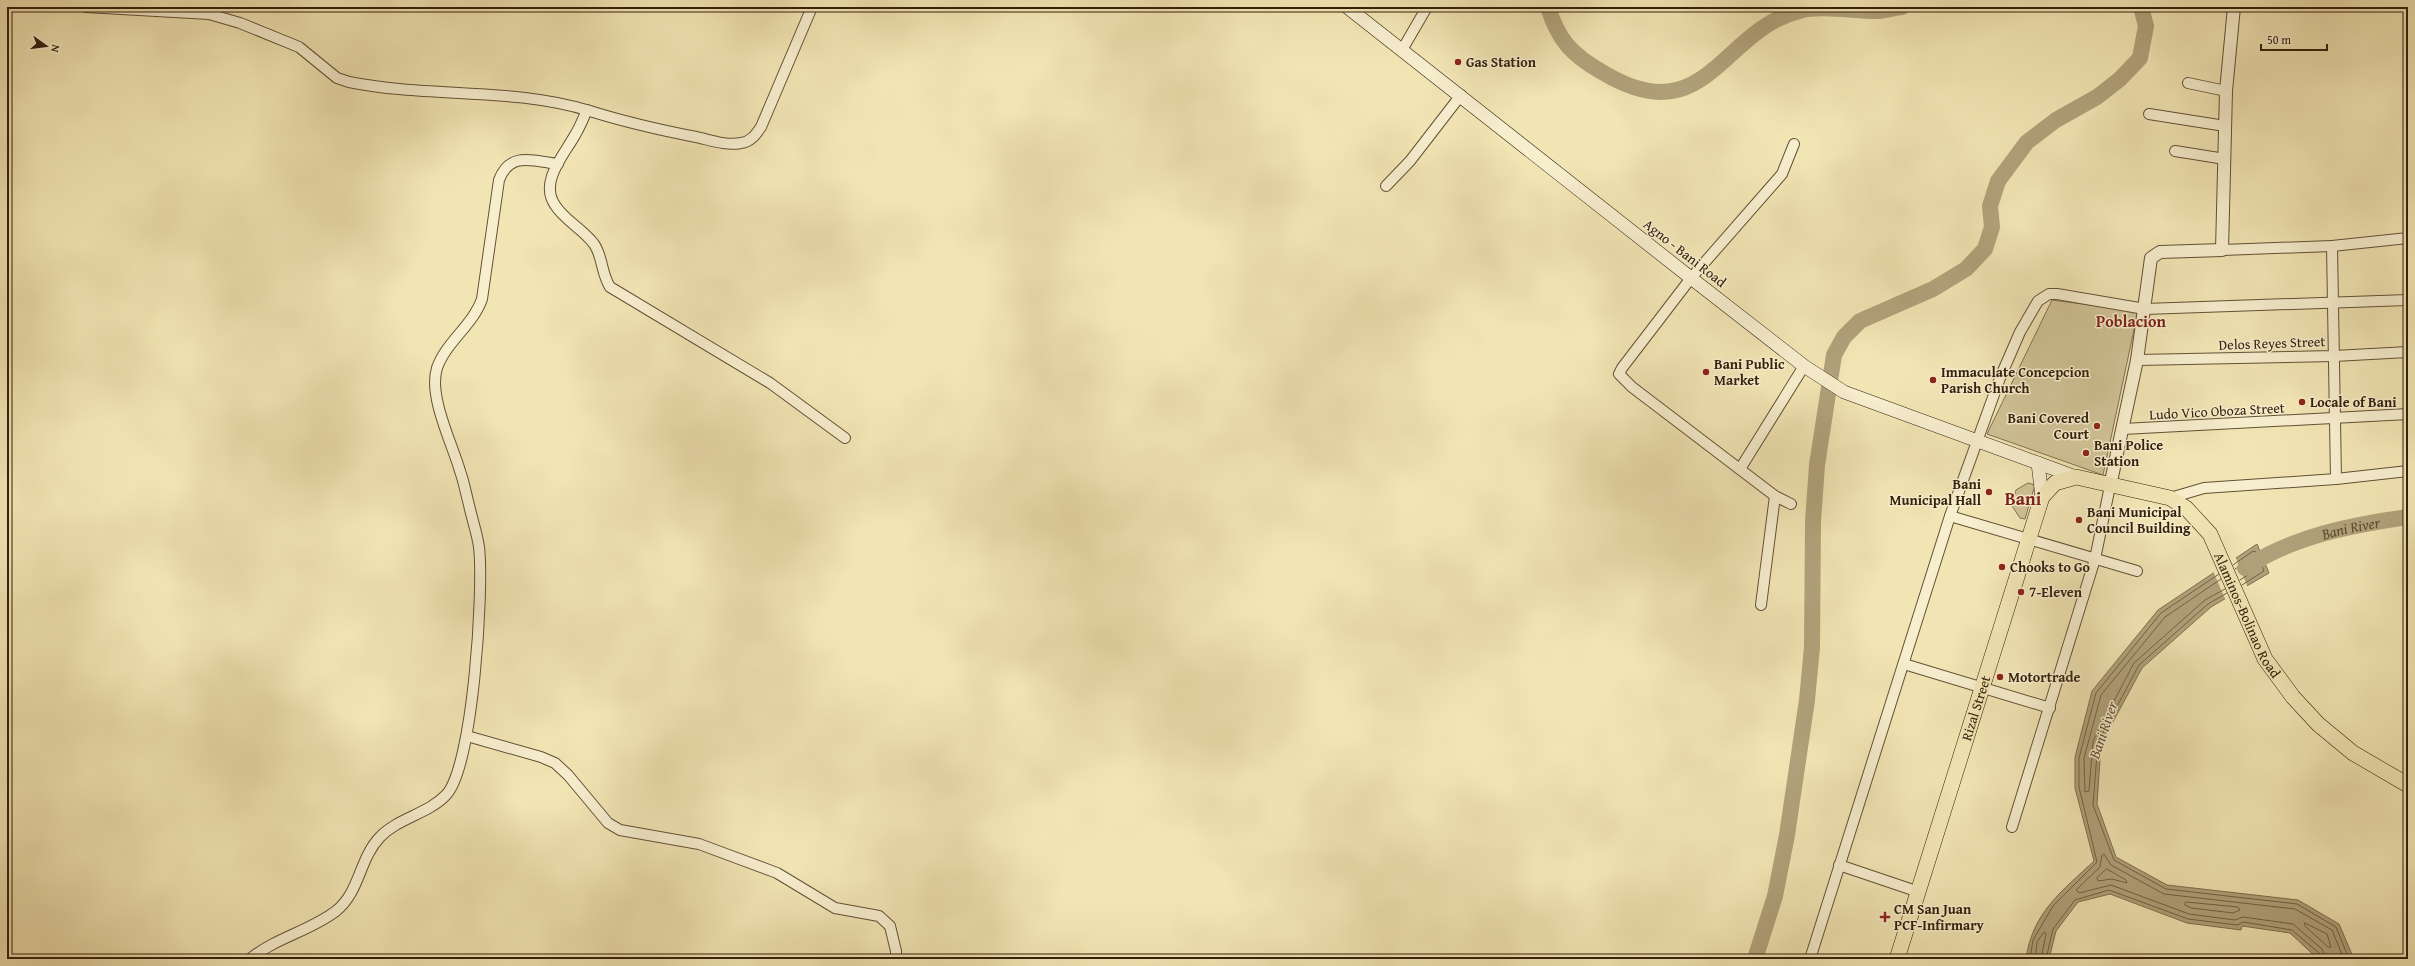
<svg xmlns="http://www.w3.org/2000/svg" width="2415" height="966" font-family="'Gentium Book Plus',serif">
  <style>
    .green { fill: #d1c497; stroke: #827251 }
    .water { fill: #b1a27b; stroke: #7e6e4e }
    .pier { fill: #f2e5b4 }
    .lines { fill: none; stroke-linecap: round; stroke-linejoin: round }
    .shore { stroke: #726143; stroke-width: 1 }
    .river { stroke: #b1a27b; stroke-width: 16 }
    .minor-casing { stroke: #625135; stroke-width: 12 }
    .tertiary-casing { stroke: #625135; stroke-width: 14 }
    .secondary-casing { stroke: #32200b; stroke-width: 14 }
    .primary-casing { stroke: #32200b; stroke-width: 16 }
    .minor { stroke: #f7eece; stroke-width: 10 }
    .tertiary { stroke: #f7eece; stroke-width: 12 }
    .secondary { stroke: #f7eece; stroke-width: 13 }
    .primary { stroke: #f2e5b4; stroke-width: 15 }
    .poi-dot { fill: #8f2418; stroke: #f7eece; stroke-width: 1.5 }
    .labels { text-anchor: middle; dominant-baseline: central; stroke-width: 3; stroke-linejoin: round; paint-order: stroke }
    .poi-label { font-size: 14px; font-weight: bold; fill: #32200b; stroke: #f7eece; text-anchor: start }
    .street-label { font-size: 14px; fill: #32200b; stroke: #f7eece }
    .water-label { font-size: 15px; font-style: italic; fill: #5e4e32; stroke: #f7eece }
    .quarter-label { font-size: 16px; font-weight: bold; fill: #7a1f14; stroke: #f7eece }
    .district-label { font-size: 18px; font-weight: bold; fill: #7a1f14; stroke: #f7eece }
  </style>
  <rect width="100%" height="100%" fill="#f2e5b4"/>
  <filter id="stains"><feTurbulence type="fractalNoise" baseFrequency=".005" numOctaves="4"/><feColorMatrix values="0 0 0 0 .2 0 0 0 0 .09 0 0 0 0 .02 0 0 0 .5 -.17"/></filter>
  <radialGradient id="worn" r=".72"><stop offset=".6" stop-color="#630" stop-opacity="0"/><stop offset="1" stop-color="#630" stop-opacity=".3"/></radialGradient>
  <g class="green">
    <polygon points="2052,300 2138,311 2103,475 1987,434"/>
    <polygon points="2028,483 2035,485 2025,519 2020,518 2012,506 2016,490"/>
  </g>
  <path class="water" d="M2257 544 2269 573 2211 607 2142 668 2101 744 2097 804 2116 857 2167 885 2298 900 2339 924 2354 959H2318L2290 933 2242 926 2241 930 2187 923 2110 894 2078 902 2056 931 2049 959H2026C2032 913 2062 891 2094 861L2075 788V757L2092 691 2158 610Z"/>
  <polygon class="pier" points="2235,556 2248,588 2226,601 2213,571"/>
  <g class="lines">
    <g class="shore">
      <polyline points="2233,565 2253,551 2256,552 2264,571 2242,585"/>
      <polyline points="2235,569 2251,559 2254,559 2257,569 2240,580"/>
      <polyline points="2221,579 2165,617 2101,695 2084,758 2085,792 2089,791 2093,741 2134,663 2205,600 2225,589"/>
      <polyline points="2227,593 2208,604 2139,665 2098,742 2093,805 2114,860 2166,889 2297,904 2336,927 2349,959"/>
      <polygon points="2107,869 2126,880 2127,883 2112,879 2098,881 2097,878"/>
      <polygon points="2186,902 2238,907 2240,910 2233,913 2191,908 2185,905"/>
      <polygon points="2305,923 2327,934 2331,947 2328,947 2305,926"/>
      <polyline points="2030,959 2033,940 2053,906 2097,862 2079,787 2079,758 2096,693 2161,613 2219,574"/>
      <polyline points="2035,959 2037,942 2044,932 2046,934 2041,959"/>
      <polyline points="2046,959 2053,929 2075,900 2109,890 2188,919 2237,925 2243,922 2292,930 2319,953 2321,959"/>
      <polyline points="2326,959 2322,949 2293,924 2243,917 2235,920 2189,914 2111,885 2079,893 2076,890 2100,867 2102,855 2104,854 2111,865 2164,894 2295,909 2332,930 2344,959"/>
    </g>
    <g class="river">
      <path d="M1548 7C1558 40 1572 55 1602 72 1706 135 1720 31 1799 11 1819 5 1854 11 1875 11 1884 11 1893 8 1902 7"/>
      <path id="s1" d="M2245 568C2293 536 2352 525 2408 517"/>
      <polyline points="1755,959 1775,896 1787,835 1807,700 1812,647 1813,522 1817,465 1834,355 1844,337 1860,321 1933,289 1966,269 1985,249 1992,227 1990,206 1998,181 2027,142 2056,120 2097,97 2120,79 2140,58 2146,26 2141,7"/>
    </g>
    <defs>
      <g id="minor">
        <path d="M86 7 209 14 240 23 299 47 337 78 349 82C429 98 512 87 590 111 625 122 660 130 696 137 710 140 726 146 741 143 751 142 756 134 761 127L812 7"/>
        <polyline points="1402,50 1427,7"/>
        <polyline points="2188,83 2226,91"/>
        <path d="M587 110C583 119 580 127 575 135 564 155 539 182 555 205 564 220 583 229 594 244 603 257 601 273 610 287L770 383 845 438"/>
        <polyline points="2149,114 2225,126"/>
        <polyline points="2175,151 2225,159"/>
        <polyline points="1386,186 1410,161 1461,95"/>
        <polyline points="2332,246 2336,479"/>
        <polyline points="2222,250 2332,246 2408,238"/>
        <polyline points="2137,360 2334,356 2408,352"/>
        <polyline points="2123,429 2408,414"/>
        <polyline points="1740,469 1804,366"/>
        <polyline points="2170,498 2204,488 2336,479 2408,471"/>
        <polyline points="1791,504 1775,496 1632,387 1619,374 1622,368 1691,278 1782,174 1794,144"/>
        <polyline points="1950,516 2137,571"/>
        <polyline points="1761,605 1775,496"/>
        <polyline points="1904,664 2050,708"/>
        <polyline points="467,736 541,757 555,763 568,775 608,823 620,830 699,844 777,873 835,908 879,916 890,926 896,951 896,959"/>
        <polyline points="2012,827 2095,559 2110,486"/>
        <polyline points="1839,865 1919,892"/>
        <path d="M250 959C275 938 310 931 336 911 360 892 359 859 380 837 398 818 428 814 446 795 473 767 484 589 479 547 477 533 472 519 469 505 466 494 464 482 460 471 452 443 428 396 437 368 446 342 473 325 482 299L499 180C510 151 533 161 558 164"/>
        <polyline points="1810,959 1950,516 2000,378 2020,332 2038,301 2049,294 2057,294 2145,309 2408,300"/>
      </g>
      <polyline id="tertiary" points="2110,486 2137,360 2151,258 2160,252 2222,250 2226,91 2234,7"/>
      <g id="secondary">
        <polyline points="1347,7 1691,278 1804,366 1844,392 2076,477"/>
        <polyline points="2038,463 2042,497"/>
      </g>
      <g id="primary">
        <path id="s2" d="M1897 959 2042 497 2055 483 2076 477 2170 498 2186 508 2210 534 2265 659 2293 697 2318 724 2353 753 2408 785"/>
      </g>
    </defs>
    <use href="#minor" class="minor-casing"/>
    <use href="#tertiary" class="tertiary-casing"/>
    <use href="#secondary" class="secondary-casing"/>
    <use href="#primary" class="primary-casing"/>
    <use href="#minor" class="minor"/>
    <use href="#tertiary" class="tertiary"/>
    <use href="#secondary" class="secondary"/>
    <use href="#primary" class="primary"/>
  </g>
  <g class="poi-dot">
    <circle cx="1458" cy="62" r="4"/>
    <circle cx="1706" cy="372" r="4"/>
    <circle cx="1933" cy="380" r="4"/>
    <circle cx="2302" cy="402" r="4"/>
    <circle cx="2097" cy="426" r="4"/>
    <circle cx="2086" cy="453" r="4"/>
    <circle cx="1989" cy="492" r="4"/>
    <circle cx="2079" cy="520" r="4"/>
    <circle cx="2002" cy="567" r="4"/>
    <circle cx="2021" cy="592" r="4"/>
    <circle cx="2000" cy="677" r="4"/>
    <path d="M1883 911h4v4h4v4h-4v4h-4v-4h-4v-4h4z"/>
  </g>
  <g class="labels">
    <g class="poi-label">
      <text x="1466" y="62">Gas Station</text>
      <text x="1714" y="364">Bani Public<tspan x="1714" dy="16">Market</tspan></text>
      <text x="1941" y="372">Immaculate Concepcion<tspan x="1941" dy="16">Parish Church</tspan></text>
      <text x="2310" y="402">Locale of Bani</text>
      <text x="2089" y="418" text-anchor="end">Bani Covered<tspan x="2089" dy="16">Court</tspan></text>
      <text x="2094" y="445">Bani Police<tspan x="2094" dy="16">Station</tspan></text>
      <text x="1981" y="484" text-anchor="end">Bani<tspan x="1981" dy="16">Municipal Hall</tspan></text>
      <text x="2087" y="512">Bani Municipal<tspan x="2087" dy="16">Council Building</tspan></text>
      <text x="2010" y="567">Chooks to Go</text>
      <text x="2029" y="592">7-Eleven</text>
      <text x="2008" y="677">Motortrade</text>
      <text x="1894" y="909">CM San Juan<tspan x="1894" dy="16">PCF-Infirmary</tspan></text>
    </g>
    <g class="street-label">
      <text transform="translate(1685 253) rotate(38)">Agno - Bani Road</text>
      <text transform="translate(2272 343) rotate(-2)">Delos Reyes Street</text>
      <text transform="translate(2217 411) rotate(-3)">Ludo Vico Oboza Street</text>
      <text stroke="none"><textPath href="#s2" startOffset="765">Alaminos-Bolinao Road</textPath></text>
      <text stroke="none"><textPath href="#s2" startOffset="263">Rizal Street</textPath></text>
    </g>
    <g class="water-label">
      <text stroke="none"><textPath href="#s1" startOffset="114">Bani River</textPath></text>
      <text transform="translate(2103 730) rotate(-71)">Bani River</text>
    </g>
    <g class="quarter-label">
      <text x="2131" y="321">Poblacion</text>
    </g>
    <g class="district-label">
      <text x="2023" y="498">Bani</text>
    </g>
  </g>
  <rect width="2415" height="966" fill="none" stroke="#f2e5b4" stroke-width="24"/>
  <rect x="8" y="8" width="2399" height="950" fill="none" stroke="#32200b" stroke-width="2"/>
  <rect x="12" y="12" width="2391" height="942" fill="none" stroke="#32200b"/>
  <g transform="translate(46 46) rotate(104)" stroke="#f7eece" stroke-width="3" paint-order="stroke">
  <path d="M0-3L7 15L0 10L-7 15Z" fill="#32200b"/>
  <text y="-6" font-size="11" font-weight="bold" text-anchor="middle" fill="#32200b">N</text>
  </g>
  <path d="M2261 44v6h66v-6" fill="none" stroke="#32200b" stroke-width="2"/>
  <text x="2267" y="44" font-size="12" fill="#32200b" stroke="#f7eece" stroke-width="3" paint-order="stroke">50 m</text>
  <rect width="100%" height="100%" filter="url(#stains)"/>
  <rect width="100%" height="100%" fill="url(#worn)"/>
</svg>
